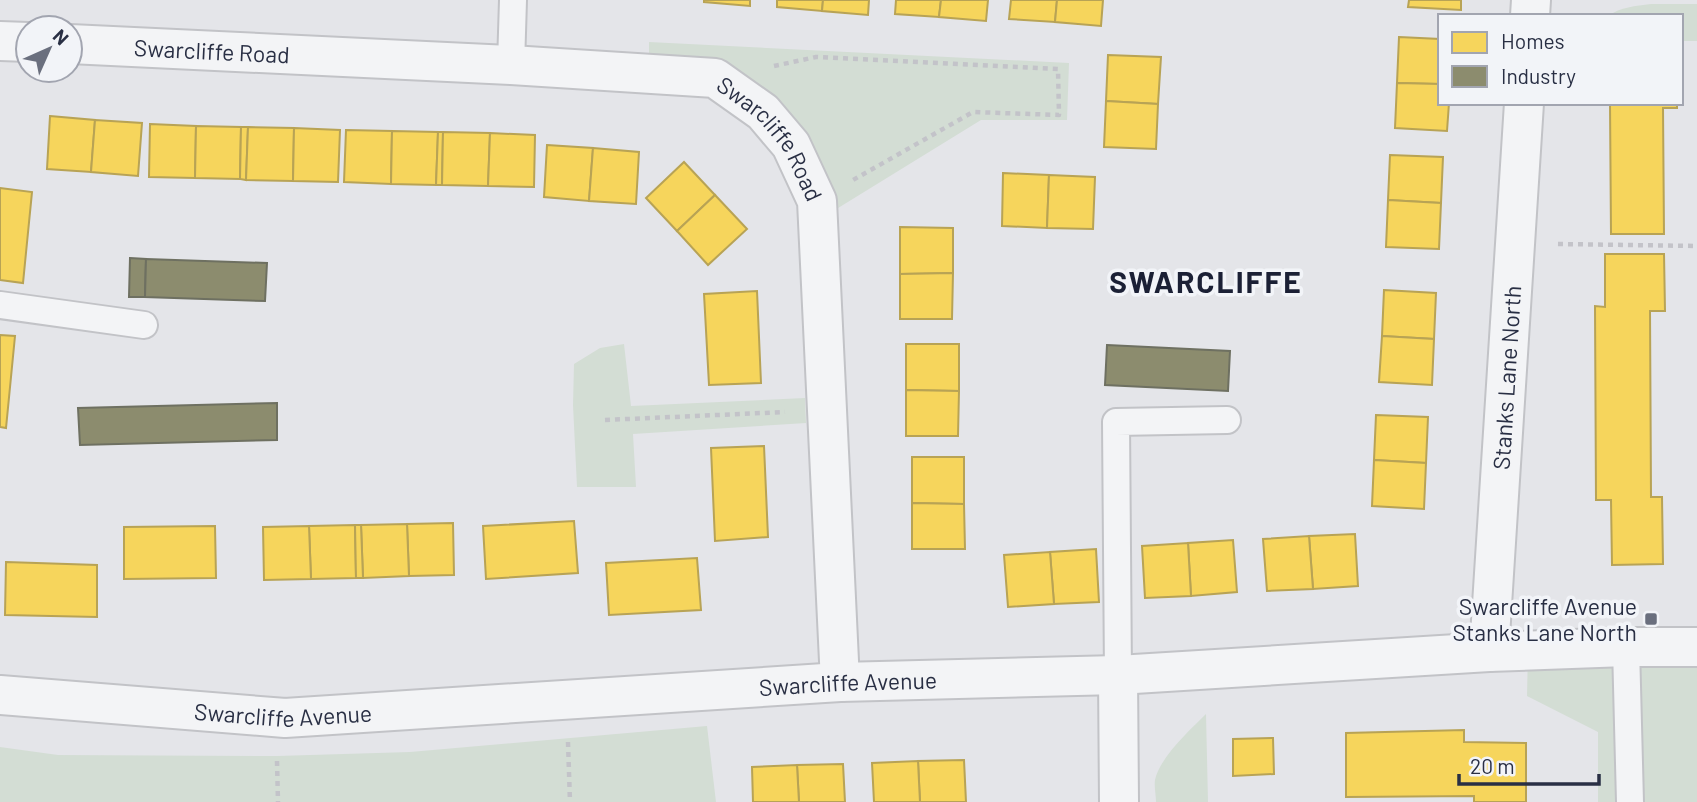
<svg xmlns="http://www.w3.org/2000/svg" width="1697" height="802" font-family="Barlow,sans-serif">
  <style>
    .green { fill: #d3ddd4 }
    .homes { fill: #f6d55c; stroke: #b8a355; stroke-width: 2 }
    .industry { fill: #8c8c6e; stroke: #6e7061; stroke-width: 2 }
    .lines { fill: none; stroke-linecap: round; stroke-linejoin: round }
    .service-casing { stroke: #c2c3c7; stroke-width: 30 }
    .minor-casing { stroke: #c2c3c7; stroke-width: 42 }
    .path { stroke: #c3c3c9; stroke-width: 4.5; stroke-dasharray: 5 5; stroke-linecap: butt }
    .service { stroke: #f3f4f6; stroke-width: 26 }
    .minor { stroke: #f3f4f6; stroke-width: 38 }
    .poi-dot { fill: #6a6f7e; stroke: #f2f4f8; stroke-width: 2.5 }
    .labels { text-anchor: middle; dominant-baseline: central; stroke-width: 7; stroke-linejoin: round; paint-order: stroke }
    .street-label { font-size: 23px; fill: #292f44; stroke: #f2f4f8 }
    .poi-label { font-size: 23px; fill: #292f44; stroke: #f2f4f8; text-anchor: end }
    .district-label { font-size: 30px; font-weight: bold; letter-spacing: 2px; fill: #1b2035; stroke: #f2f4f8 }
  </style>
  <rect width="100%" height="100%" fill="#e4e5e9"/>
  <g class="green">
    <path d="M1651 4H1697V41H1681V16H1608C1621 7 1635 6 1651 4Z"/>
    <polygon points="649,42 1069,63 1067,120 981,120 817,221 763,112 649,74"/>
    <polygon points="624,344 631,406 805,398 806,423 633,434 636,487 577,487 573,405 574,364 600,348"/>
    <polygon points="1697,647 1697,802 1598,802 1598,732 1527,696 1528,650"/>
    <path d="M1206 714 1208 802H1156C1156 795 1154 786 1155 780 1160 757 1190 730 1206 714Z"/>
    <polygon points="707,726 716,802 0,802 0,747 58,755 277,756 410,752"/>
  </g>
  <g class="homes">
    <polygon points="704,0 750,0 750,6 704,2"/>
    <polygon points="777,0 823,0 822,11 777,7"/>
    <polygon points="823,0 869,0 868,15 822,11"/>
    <polygon points="896,0 941,0 939,17 895,14"/>
    <polygon points="941,0 988,0 986,21 939,17"/>
    <polygon points="1011,0 1057,0 1055,22 1009,19"/>
    <polygon points="1057,0 1103,0 1101,26 1055,22"/>
    <polygon points="1409,0 1461,0 1461,10 1408,7"/>
    <polygon points="1399,37 1440,39 1440,84 1397,83"/>
    <polygon points="1108,55 1161,57 1158,104 1106,101"/>
    <polygon points="1397,83 1440,84 1440,103 1449,103 1447,131 1395,128"/>
    <polygon points="1106,101 1158,104 1156,149 1104,147"/>
    <polygon points="1610,103 1677,103 1677,108 1663,108 1664,234 1611,234"/>
    <polygon points="50,116 95,120 91,172 47,169"/>
    <polygon points="95,120 142,123 138,176 91,172"/>
    <polygon points="150,124 196,126 195,178 149,177"/>
    <polygon points="196,126 241,127 240,179 195,178"/>
    <polygon points="241,127 248,127 246,180 240,179"/>
    <polygon points="248,127 294,128 293,181 246,180"/>
    <polygon points="294,128 340,130 338,182 293,181"/>
    <polygon points="346,130 392,131 391,184 344,182"/>
    <polygon points="392,131 438,132 436,185 391,184"/>
    <polygon points="438,132 443,132 442,185 436,185"/>
    <polygon points="443,132 490,133 488,186 442,185"/>
    <polygon points="490,133 535,135 534,187 488,186"/>
    <polygon points="547,145 593,148 589,201 544,197"/>
    <polygon points="593,148 639,152 636,204 589,201"/>
    <polygon points="1390,155 1443,157 1441,203 1388,200"/>
    <polygon points="684,162 715,195 677,231 646,198"/>
    <polygon points="1003,173 1049,175 1047,228 1002,226"/>
    <polygon points="1049,175 1095,177 1093,229 1047,228"/>
    <polygon points="0,188 32,192 23,283 0,280"/>
    <polygon points="715,195 747,229 708,265 677,231"/>
    <polygon points="1388,200 1441,203 1439,249 1386,247"/>
    <polygon points="900,227 953,228 953,273 900,274"/>
    <polygon points="1605,254 1664,254 1665,311 1650,311 1651,497 1662,497 1663,564 1612,565 1611,500 1596,500 1595,306 1605,307"/>
    <polygon points="953,273 952,319 900,319 900,274"/>
    <polygon points="1384,290 1436,293 1434,339 1382,336"/>
    <polygon points="757,291 761,383 709,385 704,294"/>
    <polygon points="0,335 15,336 6,428 0,427"/>
    <polygon points="1382,336 1434,339 1432,385 1379,382"/>
    <polygon points="906,344 959,344 959,391 906,390"/>
    <polygon points="906,390 959,391 958,436 906,436"/>
    <polygon points="1376,415 1428,417 1426,463 1374,460"/>
    <polygon points="764,446 768,537 715,541 711,448"/>
    <polygon points="912,457 964,457 964,504 912,503"/>
    <polygon points="1374,460 1426,463 1424,509 1372,506"/>
    <polygon points="912,503 964,504 965,549 912,549"/>
    <polygon points="574,521 578,573 486,579 483,526"/>
    <polygon points="453,523 454,575 409,576 407,524"/>
    <polygon points="407,524 409,576 363,578 361,525"/>
    <polygon points="355,525 356,578 311,579 309,526"/>
    <polygon points="355,525 361,525 363,578 356,578"/>
    <polygon points="215,526 216,578 124,579 124,527"/>
    <polygon points="309,526 311,579 264,580 263,527"/>
    <polygon points="1355,534 1358,586 1313,589 1309,536"/>
    <polygon points="1309,536 1313,589 1267,591 1263,539"/>
    <polygon points="1233,540 1237,592 1191,596 1188,543"/>
    <polygon points="1188,543 1191,596 1145,598 1142,546"/>
    <polygon points="1096,549 1099,602 1054,604 1050,552"/>
    <polygon points="1050,552 1054,604 1008,607 1004,555"/>
    <polygon points="697,558 701,610 609,615 606,563"/>
    <polygon points="6,562 97,565 97,617 5,615"/>
    <polygon points="1464,730 1464,742 1526,743 1526,802 1474,802 1474,796 1346,797 1346,733"/>
    <polygon points="1273,738 1274,774 1233,776 1233,739"/>
    <polygon points="964,760 966,802 920,802 918,761"/>
    <polygon points="918,761 920,802 874,802 872,763"/>
    <polygon points="843,764 845,802 799,802 797,765"/>
    <polygon points="797,765 799,802 753,802 752,767"/>
  </g>
  <g class="industry">
    <polygon points="130,258 146,259 145,297 129,297"/>
    <polygon points="146,259 267,263 265,301 145,297"/>
    <polygon points="1107,345 1230,351 1228,391 1105,385"/>
    <polygon points="277,403 277,440 80,445 78,408"/>
  </g>
  <g class="lines">
    <defs>
      <g id="service">
        <polyline points="511,65 513,0"/>
        <polyline points="0,305 144,325"/>
        <polyline points="1626,647 1630,802"/>
        <polyline points="1118,675 1116,422 1227,420"/>
      </g>
      <g id="minor">
        <polyline points="1530,16 1531,0"/>
        <polyline points="0,41 28,42"/>
        <path id="s1" d="M70 44 511 65 715 78 763 112 791 145 817 201 840 682"/>
        <path id="s2" d="M1489 652 1524 103"/>
        <polyline points="1118,675 1119,802"/>
        <path id="s3" d="M0 695 285 718 840 682 1118 675 1489 652 1626 647H1697"/>
      </g>
    </defs>
    <use href="#service" class="service-casing"/>
    <use href="#minor" class="minor-casing"/>
    <g class="path">
      <polyline points="774,66 816,57 1058,69 1059,115 973,112 853,180"/>
      <polyline points="1558,244 1697,246"/>
      <polyline points="605,420 785,412"/>
      <polyline points="568,742 570,802"/>
      <polyline points="277,761 278,802"/>
    </g>
    <use href="#service" class="service"/>
    <use href="#minor" class="minor"/>
  </g>
  <rect class="poi-dot" x="1644" y="612" width="14" height="14" rx="3.5"/>
  <g class="labels">
    <g class="street-label">
      <text stroke="none"><textPath href="#s1" startOffset="142">Swarcliffe Road</textPath></text>
      <text stroke="none"><textPath href="#s1" startOffset="730">Swarcliffe Road</textPath></text>
      <text stroke="none"><textPath href="#s2" startOffset="275">Stanks Lane North</textPath></text>
      <text stroke="none"><textPath href="#s3" startOffset="850">Swarcliffe Avenue</textPath></text>
      <text stroke="none"><textPath href="#s3" startOffset="284">Swarcliffe Avenue</textPath></text>
    </g>
    <g class="poi-label">
      <text x="1637" y="606">Swarcliffe Avenue<tspan x="1637" dy="26">Stanks Lane North</tspan></text>
    </g>
    <g class="district-label">
      <text x="1206" y="281">SWARCLIFFE</text>
    </g>
  </g>
  <rect x="1438" y="14" width="245" height="91" fill="#f2f4f8" stroke="#a2a5b0" stroke-width="2"/>
  <rect x="1452" y="32" width="35" height="21" fill="#f6d55c" stroke="#a2a5b0" stroke-width="2"/>
  <text x="1501" y="49" font-size="21" fill="#292f44">Homes</text>
  <rect x="1452" y="66" width="35" height="21" fill="#8c8c6e" stroke="#a2a5b0" stroke-width="2"/>
  <text x="1501" y="84" font-size="21" fill="#292f44">Industry</text>
  <g transform="translate(49 49) rotate(45)"><circle r="33" fill="#f2f4f8" stroke="#a2a5b0" stroke-width="2"/>
  <path d="M0-5L12 26L0 18L-12 26Z" fill="#6a6f7e"/>
  <text y="-10" font-size="19" font-weight="bold" text-anchor="middle" fill="#292f44">N</text>
  </g>
  <path d="M1459 774v10h140v-10" fill="none" stroke="#292f44" stroke-width="3.5"/>
  <text x="1470" y="774" font-size="21" fill="#292f44" stroke="#f2f4f8" stroke-width="5" paint-order="stroke">20 m</text>
</svg>
